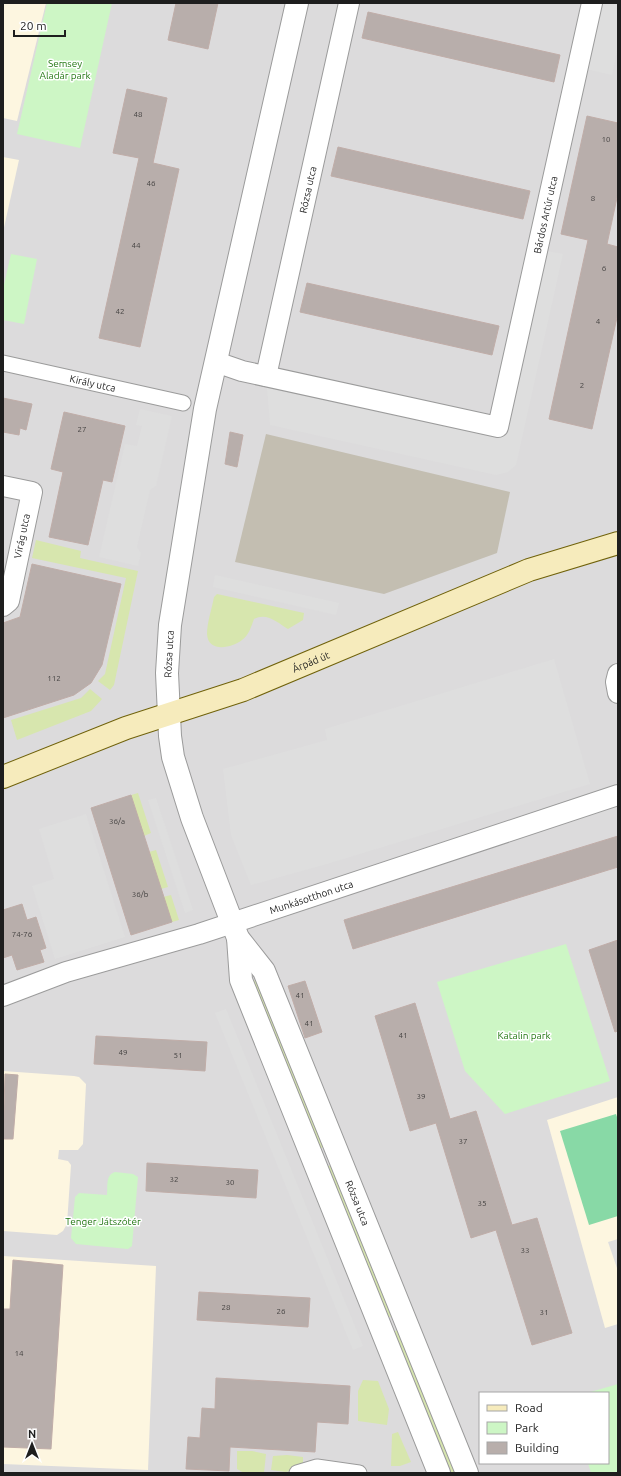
<svg xmlns="http://www.w3.org/2000/svg" width="621" height="1476" font-family="Ubuntu,sans-serif">
  <style>
    .residential { fill: #dcdbdc; fill-rule: evenodd }
    .education { fill: #fdf6e0 }
    .construction { fill: #c3beb1 }
    .grass { fill: #d7e6ae }
    .park { fill: #cdf6c5 }
    .pitch { fill: #88d9a6 }
    .parking { fill: #dedede }
    .building { fill: #b8aeab; stroke: #c0ada8 }
    .lines { fill: none; stroke-linecap: round; stroke-linejoin: round }
    .pedestrian-casing { stroke: #9b9b9b; stroke-width: 17 }
    .minor-casing { stroke: #9b9b9b; stroke-width: 22 }
    .tertiary-casing { stroke: #9b9b9b; stroke-width: 24 }
    .secondary-casing { stroke: #70620b; stroke-width: 24 }
    .pedestrian { stroke: #fff; stroke-width: 15 }
    .minor { stroke: #fff; stroke-width: 20 }
    .tertiary { stroke: #fff; stroke-width: 22 }
    .secondary { stroke: #f6ebbc; stroke-width: 22 }
    .labels { text-anchor: middle; dominant-baseline: central; stroke-width: 3; stroke-linejoin: round; paint-order: stroke }
    .number-label { font-size: 8px; fill: #444241 }
    .park-label { font-size: 10px; fill: #227712; stroke: #fff }
    .street-label { font-size: 10px; fill: #1e1e1e; stroke: #fff }
  </style>
  <rect width="100%" height="100%" fill="#efe9e5"/>
  <path class="residential" d="M3 3H618V1473H3ZM480 1393H608V1463H480Z"/>
  <g class="education">
    <polygon points="3,3 46,3 17,121 3,118"/>
    <polygon points="3,157 19,160 3,232"/>
    <polygon points="3,1071 74,1076 79,1077 86,1084 83,1144 78,1150 59,1150 58,1159 68,1161 71,1165 67,1224 63,1231 57,1235 3,1231"/>
    <polygon points="618,1097 618,1324 605,1328 547,1120"/>
    <polygon points="3,1256 156,1266 148,1470 3,1464"/>
  </g>
  <polygon class="construction" points="266,434 510,492 497,553 384,594 235,562"/>
  <g class="grass">
    <polygon points="36,540 81,551 80,558 138,571 114,685 110,690 98,681 105,674 126,578 32,558"/>
    <path d="M217 594 304 613 303 620 288 629C278 623 267 612 254 619 251 627 249 635 242 640 232 648 208 653 207 634 207 622 212 608 214 597Z"/>
    <polygon points="90,689 102,699 91,711 17,740 11,720 81,698"/>
    <polygon points="138,793 151,833 144,836 131,795"/>
    <polygon points="156,850 168,887 161,889 149,852"/>
    <polygon points="171,895 179,920 172,922 163,897"/>
    <polygon points="258,979 326,1146 319,1149 251,982"/>
    <polygon points="333,1164 394,1315 387,1318 326,1167"/>
    <polygon points="400,1329 458,1473 450,1473 393,1332"/>
    <polygon points="363,1380 378,1381 389,1409 387,1425 358,1421 358,1391"/>
    <polygon points="398,1432 411,1462 400,1466 391,1466 392,1434"/>
    <polygon points="237,1451 252,1451 266,1454 264,1473 244,1473 237,1469"/>
    <polygon points="287,1455 303,1457 303,1467 286,1472 271,1470 273,1456"/>
  </g>
  <g class="park">
    <polygon points="47,3 112,3 80,148 17,134"/>
    <polygon points="11,254 37,259 24,324 3,320 3,289"/>
    <polygon points="566,944 610,1081 505,1114 465,1071 437,982"/>
    <path d="M115 1172 133 1174 138 1177 132 1246 128 1249 76 1244 71 1238 75 1197 79 1193 107 1195C108 1187 105 1175 115 1172Z"/>
    <polygon points="618,1384 618,1473 591,1473 588,1463 608,1463 608,1393 587,1393"/>
  </g>
  <polygon class="pitch" points="616,1114 618,1120 618,1216 589,1225 560,1131"/>
  <g class="parking">
    <polygon points="600,3 618,3 618,47 612,75 586,69"/>
    <polygon points="537,249 563,254 516,465 508,472 496,475 270,425 266,376 497,427"/>
    <polygon points="140,409 172,416 156,486 150,490 137,547 141,553 138,566 99,557 125,444 137,446 142,426 136,425"/>
    <polygon points="215,575 339,603 336,615 213,587"/>
    <polygon points="554,659 590,784 327,864 251,885 231,835 223,769 327,740 325,729"/>
    <polygon points="156,798 193,910 185,913 148,800"/>
    <polygon points="86,814 125,937 55,959 32,886 54,879 39,829"/>
    <polygon points="226,1009 363,1346 353,1350 215,1013"/>
    <polygon points="618,1239 618,1271 608,1242"/>
  </g>
  <g class="building">
    <polygon points="176,3 218,3 208,49 168,40"/>
    <polygon points="368,12 560,55 554,82 362,38"/>
    <polygon points="127,89 167,98 153,163 179,169 140,347 99,338 139,158 113,153"/>
    <polygon points="587,116 618,123 618,193 607,244 618,247 618,313 592,429 549,419 588,240 561,234"/>
    <polygon points="338,147 530,191 523,219 331,176"/>
    <polygon points="307,283 499,326 492,355 300,312"/>
    <polygon points="3,398 32,404 26,430 20,428 19,435 3,432"/>
    <polygon points="64,412 125,426 112,482 103,480 88,545 49,537 63,472 51,469"/>
    <polygon points="230,432 243,435 237,467 225,464"/>
    <polygon points="32,564 121,584 102,665 91,683 74,695 3,718 3,623 20,617"/>
    <polygon points="131,795 172,922 131,935 91,808"/>
    <polygon points="618,836 618,867 353,949 344,920"/>
    <polygon points="22,904 27,920 36,917 46,948 40,950 44,962 17,970 12,955 3,958 3,910"/>
    <polygon points="618,940 618,1031 615,1032 589,950"/>
    <polygon points="305,981 322,1032 305,1038 288,986"/>
    <polygon points="415,1003 450,1119 476,1111 512,1225 537,1218 572,1333 532,1345 496,1230 471,1238 436,1123 410,1131 375,1016"/>
    <polygon points="96,1036 207,1042 205,1071 94,1064"/>
    <polygon points="5,1074 18,1075 13,1139 3,1139"/>
    <polygon points="147,1163 258,1170 256,1198 146,1191"/>
    <polygon points="13,1260 63,1265 51,1449 3,1447 3,1309 10,1309"/>
    <polygon points="199,1292 310,1298 308,1327 197,1320"/>
    <polygon points="216,1378 350,1386 348,1424 317,1422 315,1452 230,1447 229,1471 186,1469 188,1437 200,1438 202,1408 215,1409"/>
  </g>
  <g class="lines">
    <defs>
      <g id="pedestrian">
        <path id="s1" d="M3 363 183 403"/>
        <polyline points="297,1473 317,1467 359,1473"/>
      </g>
      <g id="minor">
        <path id="s2" d="M216 362 242 371 498 427 592 3"/>
        <path id="s3" d="M266 376 349 3"/>
        <polyline points="3,486 32,492 9,601 3,606"/>
        <polyline points="618,674 616,682 618,693"/>
        <path id="s4" d="M3 996 66 972 199 934 618 795"/>
      </g>
      <g id="tertiary">
        <path id="s5" d="M297 3 205 409 170 625 167 673 170 736 173 757 192 818 238 938 264 971 467 1473"/>
        <polyline points="238,938 241,980 439,1473"/>
      </g>
      <g id="secondary">
        <path id="s6" d="M3 777 126 728 243 690 529 570 618 543"/>
      </g>
    </defs>
    <use href="#pedestrian" class="pedestrian-casing"/>
    <use href="#minor" class="minor-casing"/>
    <use href="#tertiary" class="tertiary-casing"/>
    <use href="#secondary" class="secondary-casing"/>
    <use href="#pedestrian" class="pedestrian"/>
    <use href="#minor" class="minor"/>
    <use href="#tertiary" class="tertiary"/>
    <use href="#secondary" class="secondary"/>
  </g>
  <g class="labels">
    <g class="number-label">
      <text x="138" y="114">48</text>
      <text x="606" y="139">10</text>
      <text x="151" y="183">46</text>
      <text x="593" y="198">8</text>
      <text x="136" y="245">44</text>
      <text x="604" y="268">6</text>
      <text x="120" y="311">42</text>
      <text x="598" y="321">4</text>
      <text x="582" y="385">2</text>
      <text x="82" y="429">27</text>
      <text x="54" y="678">112</text>
      <text x="117" y="821">36/a</text>
      <text x="140" y="894">36/b</text>
      <text x="22" y="934">74-76</text>
      <text x="300" y="995">41</text>
      <text x="309" y="1023">41</text>
      <text x="403" y="1035">41</text>
      <text x="123" y="1052">49</text>
      <text x="178" y="1055">51</text>
      <text x="421" y="1096">39</text>
      <text x="463" y="1141">37</text>
      <text x="174" y="1179">32</text>
      <text x="230" y="1182">30</text>
      <text x="482" y="1203">35</text>
      <text x="525" y="1250">33</text>
      <text x="226" y="1307">28</text>
      <text x="281" y="1311">26</text>
      <text x="544" y="1312">31</text>
      <text x="19" y="1353">14</text>
    </g>
    <g class="park-label">
      <text x="65" y="63">Semsey<tspan x="65" dy="12">Aladár park</tspan></text>
      <text x="524" y="1035">Katalin park</text>
      <text x="103" y="1221">Tenger Játszótér</text>
    </g>
    <g class="street-label">
      <text stroke="none"><textPath href="#s3" startOffset="191">Rózsa utca</textPath></text>
      <text stroke="none"><textPath href="#s2" startOffset="507">Bárdos Artúr utca</textPath></text>
      <text stroke="none"><textPath href="#s1" startOffset="92">Király utca</textPath></text>
      <text transform="translate(22 536) rotate(-78)">Virág utca</text>
      <text transform="translate(169 654) rotate(-87)">Rózsa utca</text>
      <text stroke="none"><textPath href="#s6" startOffset="329">Árpád út</textPath></text>
      <text stroke="none"><textPath href="#s4" startOffset="324">Munkásotthon utca</textPath></text>
      <text stroke="none"><textPath href="#s5" startOffset="1252">Rózsa utca</textPath></text>
    </g>
  </g>
  <rect width="621" height="1476" fill="none" stroke="#1e1e1e" stroke-width="8"/>
  <rect x="479" y="1392" width="130" height="72" fill="#ffffff" stroke="#a5a5a5"/>
  <rect x="487" y="1405" width="20" height="6" fill="#f6ebbc" stroke="#a5a5a5"/>
  <text x="515" y="1412" font-size="12" fill="#1e1e1e">Road</text>
  <rect x="487" y="1422" width="20" height="12" fill="#cdf6c5" stroke="#a5a5a5"/>
  <text x="515" y="1432" font-size="12" fill="#1e1e1e">Park</text>
  <rect x="487" y="1442" width="20" height="12" fill="#b8aeab" stroke="#a5a5a5"/>
  <text x="515" y="1452" font-size="12" fill="#1e1e1e">Building</text>
  <g transform="translate(32 1444)" stroke="#ffffff" stroke-width="3" paint-order="stroke">
  <path d="M0-3L7 15L0 10L-7 15Z" fill="#1e1e1e"/>
  <text y="-6" font-size="11" font-weight="bold" text-anchor="middle" fill="#1e1e1e">N</text>
  </g>
  <path d="M14 30v6h51v-6" fill="none" stroke="#1e1e1e" stroke-width="2"/>
  <text x="20" y="30" font-size="12" fill="#1e1e1e" stroke="#ffffff" stroke-width="3" paint-order="stroke">20 m</text>
</svg>
